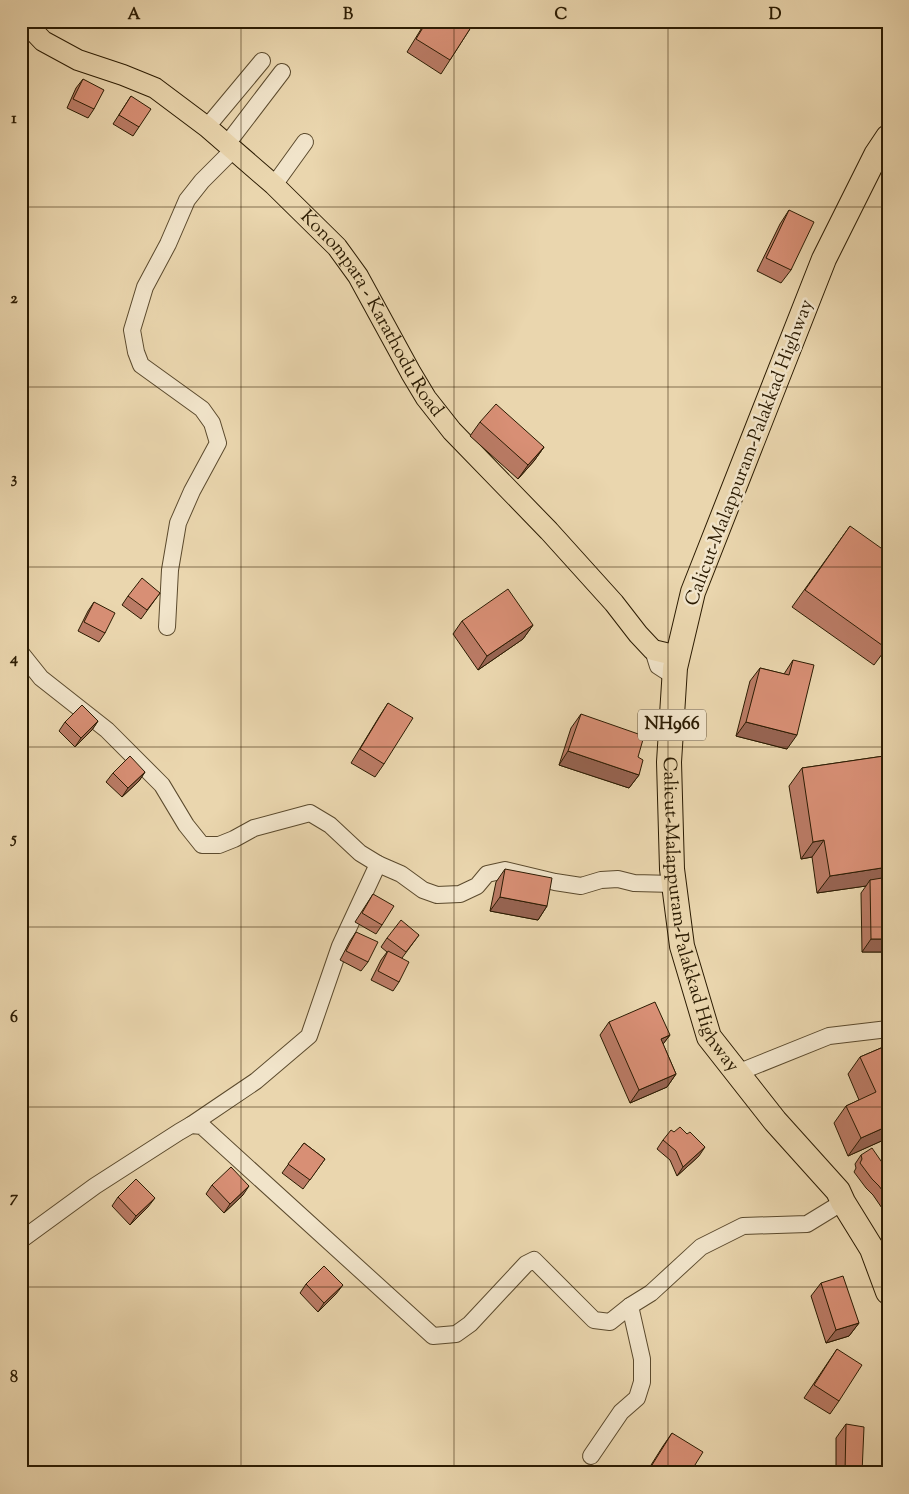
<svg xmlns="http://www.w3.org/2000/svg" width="909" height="1494" font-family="'Sorts Mill Goudy',serif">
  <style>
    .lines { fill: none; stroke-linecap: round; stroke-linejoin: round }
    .stream { stroke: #70786f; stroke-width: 5 }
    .minor-casing { stroke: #5b4a2d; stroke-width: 18 }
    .major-casing { stroke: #2b1b02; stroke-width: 22 }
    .highway-casing { stroke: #2b1b02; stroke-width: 26 }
    .minor { stroke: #f1e4ca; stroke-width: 16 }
    .major { stroke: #ead6ae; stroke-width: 20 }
    .highway { stroke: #ead6ae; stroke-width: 24 }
    .wall { fill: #ba7b65; stroke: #2b1b02 }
    .shaded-wall { fill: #976452; stroke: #2b1b02 }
    .building { fill: #d88f75; stroke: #2b1b02 }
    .grid { fill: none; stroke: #2b1b02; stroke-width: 1; stroke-opacity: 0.55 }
    .labels { text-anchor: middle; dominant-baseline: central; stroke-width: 5; stroke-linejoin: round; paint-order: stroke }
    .shield { fill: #f1e4ca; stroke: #66573e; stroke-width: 1 }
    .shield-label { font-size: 18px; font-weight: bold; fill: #2b1b02 }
    .street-label { font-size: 19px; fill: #2b1b02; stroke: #f1e4ca }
    .neatline { fill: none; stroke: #2b1b02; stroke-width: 2 }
    .grid-label { font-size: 16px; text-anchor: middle; font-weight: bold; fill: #2b1b02 }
  </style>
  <rect width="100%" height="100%" fill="#ead6ae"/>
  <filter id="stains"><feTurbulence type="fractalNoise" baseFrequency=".004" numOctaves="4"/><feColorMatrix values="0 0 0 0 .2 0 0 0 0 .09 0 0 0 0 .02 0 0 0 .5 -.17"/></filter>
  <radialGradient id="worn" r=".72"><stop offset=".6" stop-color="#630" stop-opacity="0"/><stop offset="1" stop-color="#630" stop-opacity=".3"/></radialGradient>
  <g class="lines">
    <polyline class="stream" points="880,762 888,753"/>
    <defs>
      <g id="minor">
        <polyline points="207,127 262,61"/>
        <polyline points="227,144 282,72"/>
        <polyline points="274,185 305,142"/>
        <polyline points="167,627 170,570 178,523 192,491 218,443 212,423 202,409 141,365 136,352 132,330 145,287 168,244 187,200 202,181 234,149"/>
        <polyline points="653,650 658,666 675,677"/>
        <polyline points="21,653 41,678 107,730 162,785 186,825 202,845 219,845 234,839 254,828 310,813 330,825 360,853 378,864 401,874 423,890 437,895 460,894 477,886 487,874 505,870 555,882 581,886 601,880 618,879 634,883 674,884"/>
        <polyline points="737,1073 829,1036 888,1029"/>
        <polyline points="191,1125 256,1081 309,1036 340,946 378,864"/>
        <polyline points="21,1240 95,1186 179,1132 191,1125 202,1126 433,1336 456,1334 470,1324 526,1264 534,1260 594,1320 610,1322 630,1306 651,1293 701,1247 743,1226 807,1224 843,1202"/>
        <polyline points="591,1456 621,1412 637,1398 642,1382 642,1359 630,1306"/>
      </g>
      <g id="major">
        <path id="s1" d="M24 21 43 41 78 60 123 75 155 88 207 127 274 185 337 247 358 276 411 373 426 398 452 431 549 531 614 603 638 634 653 650 678 656"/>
      </g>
      <g id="highway">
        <path id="s2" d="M888 137 876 155 824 259 693 592 675 668 669 762 672 869 682 946 709 1037 775 1121 838 1191 843 1202 872 1249 888 1292"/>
      </g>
    </defs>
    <use href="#minor" class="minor-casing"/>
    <use href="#major" class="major-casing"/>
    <use href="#highway" class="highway-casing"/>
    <use href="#minor" class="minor"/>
    <use href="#major" class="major"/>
    <use href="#highway" class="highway"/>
  </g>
  <g class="wall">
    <polygon points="426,21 475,21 441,74 407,52"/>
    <polygon points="83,79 94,109 88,118 67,108 76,88"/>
    <polygon points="131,96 139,127 133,136 113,124"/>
    <polygon points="789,210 791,270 781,283 757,271 780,224"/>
    <polygon points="480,422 544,447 534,461 518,479 470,436"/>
    <polygon points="850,526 888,646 874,665 792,607"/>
    <polygon points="160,593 141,619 122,605 128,596"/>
    <polygon points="94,602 105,633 99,642 78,631 88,611"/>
    <polygon points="462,621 533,625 523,639 478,670 453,634"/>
    <polygon points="793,660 787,749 736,736 750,681 760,668 784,674"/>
    <polygon points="388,703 384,764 375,777 351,763 379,717"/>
    <polygon points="581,714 639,775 629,788 559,765 571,728"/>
    <polygon points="98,721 92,730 75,747 59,731 65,722"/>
    <polygon points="884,756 888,952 862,952 861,893 866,886 817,893 812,857 801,859 789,786 802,768"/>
    <polygon points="145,772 139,781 122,797 106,782 113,773"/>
    <polygon points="505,869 547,906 538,920 490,911 496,882"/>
    <polygon points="373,894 382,925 376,934 355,922"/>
    <polygon points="356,932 368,962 361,971 340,960 350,941"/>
    <polygon points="419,935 402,958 399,982 393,991 371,980 381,960 387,952 381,947 387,938"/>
    <polygon points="609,1022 670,1035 663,1044 676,1074 667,1087 630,1103 600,1035"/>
    <polygon points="888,1045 888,1138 848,1156 834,1123 846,1106 859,1100 848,1074 860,1057"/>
    <polygon points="663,1140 699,1156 677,1176 670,1160 657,1149"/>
    <polygon points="304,1143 325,1159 303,1189 282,1173"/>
    <polygon points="888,1148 888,1159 885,1154"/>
    <polygon points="861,1155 888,1171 888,1213 886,1214 873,1195 866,1188 854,1172 856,1168 855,1164"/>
    <polygon points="212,1185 243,1195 224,1213 206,1194"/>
    <polygon points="118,1197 148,1207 130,1225 112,1206"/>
    <polygon points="821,1283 859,1323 849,1336 826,1343 811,1296"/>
    <polygon points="306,1284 336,1294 318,1312 300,1293"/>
    <polygon points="837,1349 839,1401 830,1414 804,1398"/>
    <polygon points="846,1424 862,1473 836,1473 836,1438"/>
    <polygon points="672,1433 690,1473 646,1473 663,1446"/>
  </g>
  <g class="shaded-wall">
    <polygon points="544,447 534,461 518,479 528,465"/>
    <polygon points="533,625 523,639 478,670 487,656"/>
    <polygon points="98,721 92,730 75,747 81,738"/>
    <polygon points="746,722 797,735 787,749 736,736"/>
    <polygon points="568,751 639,775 629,788 559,765"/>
    <polygon points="145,772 139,781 122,797 128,788"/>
    <polygon points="824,840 812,857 801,859 813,842"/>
    <polygon points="888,867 888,883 870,880 866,886 817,893 830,876"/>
    <polygon points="500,897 547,906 538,920 490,911"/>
    <polygon points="871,939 888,939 888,952 862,952"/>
    <polygon points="670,1035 660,1048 661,1039"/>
    <polygon points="676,1074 667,1087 630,1103 639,1090"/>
    <polygon points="888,1126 888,1138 848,1156 861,1138"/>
    <polygon points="705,1147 699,1156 677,1176 683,1167"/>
    <polygon points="249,1186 243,1195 224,1213 230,1204"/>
    <polygon points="155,1198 148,1207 130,1225 136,1216"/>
    <polygon points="343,1285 336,1294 318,1312 324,1303"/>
    <polygon points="859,1323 849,1336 826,1343 836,1330"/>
  </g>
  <g class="building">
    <polygon points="427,21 475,21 450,60 416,39"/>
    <polygon points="83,79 104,90 94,109 73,99"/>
    <polygon points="131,96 151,109 139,127 119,115"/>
    <polygon points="789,210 814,222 791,270 766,258"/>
    <polygon points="496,404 544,447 528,465 480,422"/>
    <polygon points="850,526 888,553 888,645 886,648 805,590"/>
    <polygon points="142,578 160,593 147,610 128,596"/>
    <polygon points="508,589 533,625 487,656 462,621"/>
    <polygon points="94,602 115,613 105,633 84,622"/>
    <polygon points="793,660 814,665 797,735 746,722 760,668 789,675"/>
    <polygon points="388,703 413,718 384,764 360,749"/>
    <polygon points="82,705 98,721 81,738 65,722"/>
    <polygon points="581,714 644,736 638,757 643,760 639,775 568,751"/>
    <polygon points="130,756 145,772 128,788 113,773"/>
    <polygon points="884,756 888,781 888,867 830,876 824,840 813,842 802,768"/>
    <polygon points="505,869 552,878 547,906 500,897"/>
    <polygon points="888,877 888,939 871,939 870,880"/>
    <polygon points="373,894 394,906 382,925 362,913"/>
    <polygon points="401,920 419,935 406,952 387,938"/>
    <polygon points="356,932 378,942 368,962 346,951"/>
    <polygon points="388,951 409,962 399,982 378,971"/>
    <polygon points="655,1002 670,1035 661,1039 676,1074 639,1090 609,1022"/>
    <polygon points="888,1045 888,1126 861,1138 846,1106 876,1092 860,1057"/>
    <polygon points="680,1127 687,1134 690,1132 705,1147 683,1167 676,1151 663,1140 671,1130 674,1132"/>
    <polygon points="304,1143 325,1159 310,1180 288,1164"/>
    <polygon points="872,1148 888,1171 888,1198 879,1186 872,1179 860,1163 862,1159 861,1155"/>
    <polygon points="231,1167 249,1186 230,1204 212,1185"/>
    <polygon points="136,1179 155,1198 136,1216 118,1197"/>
    <polygon points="324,1266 343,1285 324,1303 306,1284"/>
    <polygon points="843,1276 859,1323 836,1330 821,1283"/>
    <polygon points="837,1349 862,1365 839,1401 814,1385"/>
    <polygon points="846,1424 864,1427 862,1473 845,1473"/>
    <polygon points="672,1433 703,1452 690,1473 647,1473"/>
  </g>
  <path class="grid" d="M241 21V1473M454 21V1473M668 21V1473M21 207H888M21 387H888M21 567H888M21 747H888M21 927H888M21 1107H888M21 1287H888"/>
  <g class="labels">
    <rect class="shield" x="638" y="709.5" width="68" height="31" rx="4"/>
    <g class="shield-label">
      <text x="672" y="725">NH966</text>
    </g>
    <g class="street-label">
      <text stroke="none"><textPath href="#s1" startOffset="466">Konompara - Karathodu Road</textPath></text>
      <text transform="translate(750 453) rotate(-69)">Calicut-Malappuram-Palakkad Highway</text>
      <text stroke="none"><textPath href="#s2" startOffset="826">Calicut-Malappuram-Palakkad Highway</textPath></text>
    </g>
  </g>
  <rect width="909" height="1494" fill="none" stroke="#ead6ae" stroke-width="55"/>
  <rect x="28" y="28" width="854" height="1438" class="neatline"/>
  <g class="grid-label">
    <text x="134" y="19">A</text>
    <text x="348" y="19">B</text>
    <text x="561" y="19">C</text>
    <text x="775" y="19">D</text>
    <text x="14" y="123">1</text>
    <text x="14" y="303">2</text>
    <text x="14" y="483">3</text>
    <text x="14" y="663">4</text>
    <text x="14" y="843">5</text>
    <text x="14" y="1022">6</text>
    <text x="14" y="1202">7</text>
    <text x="14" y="1382">8</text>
  </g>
  <rect width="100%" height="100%" filter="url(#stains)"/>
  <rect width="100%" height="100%" fill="url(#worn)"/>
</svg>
